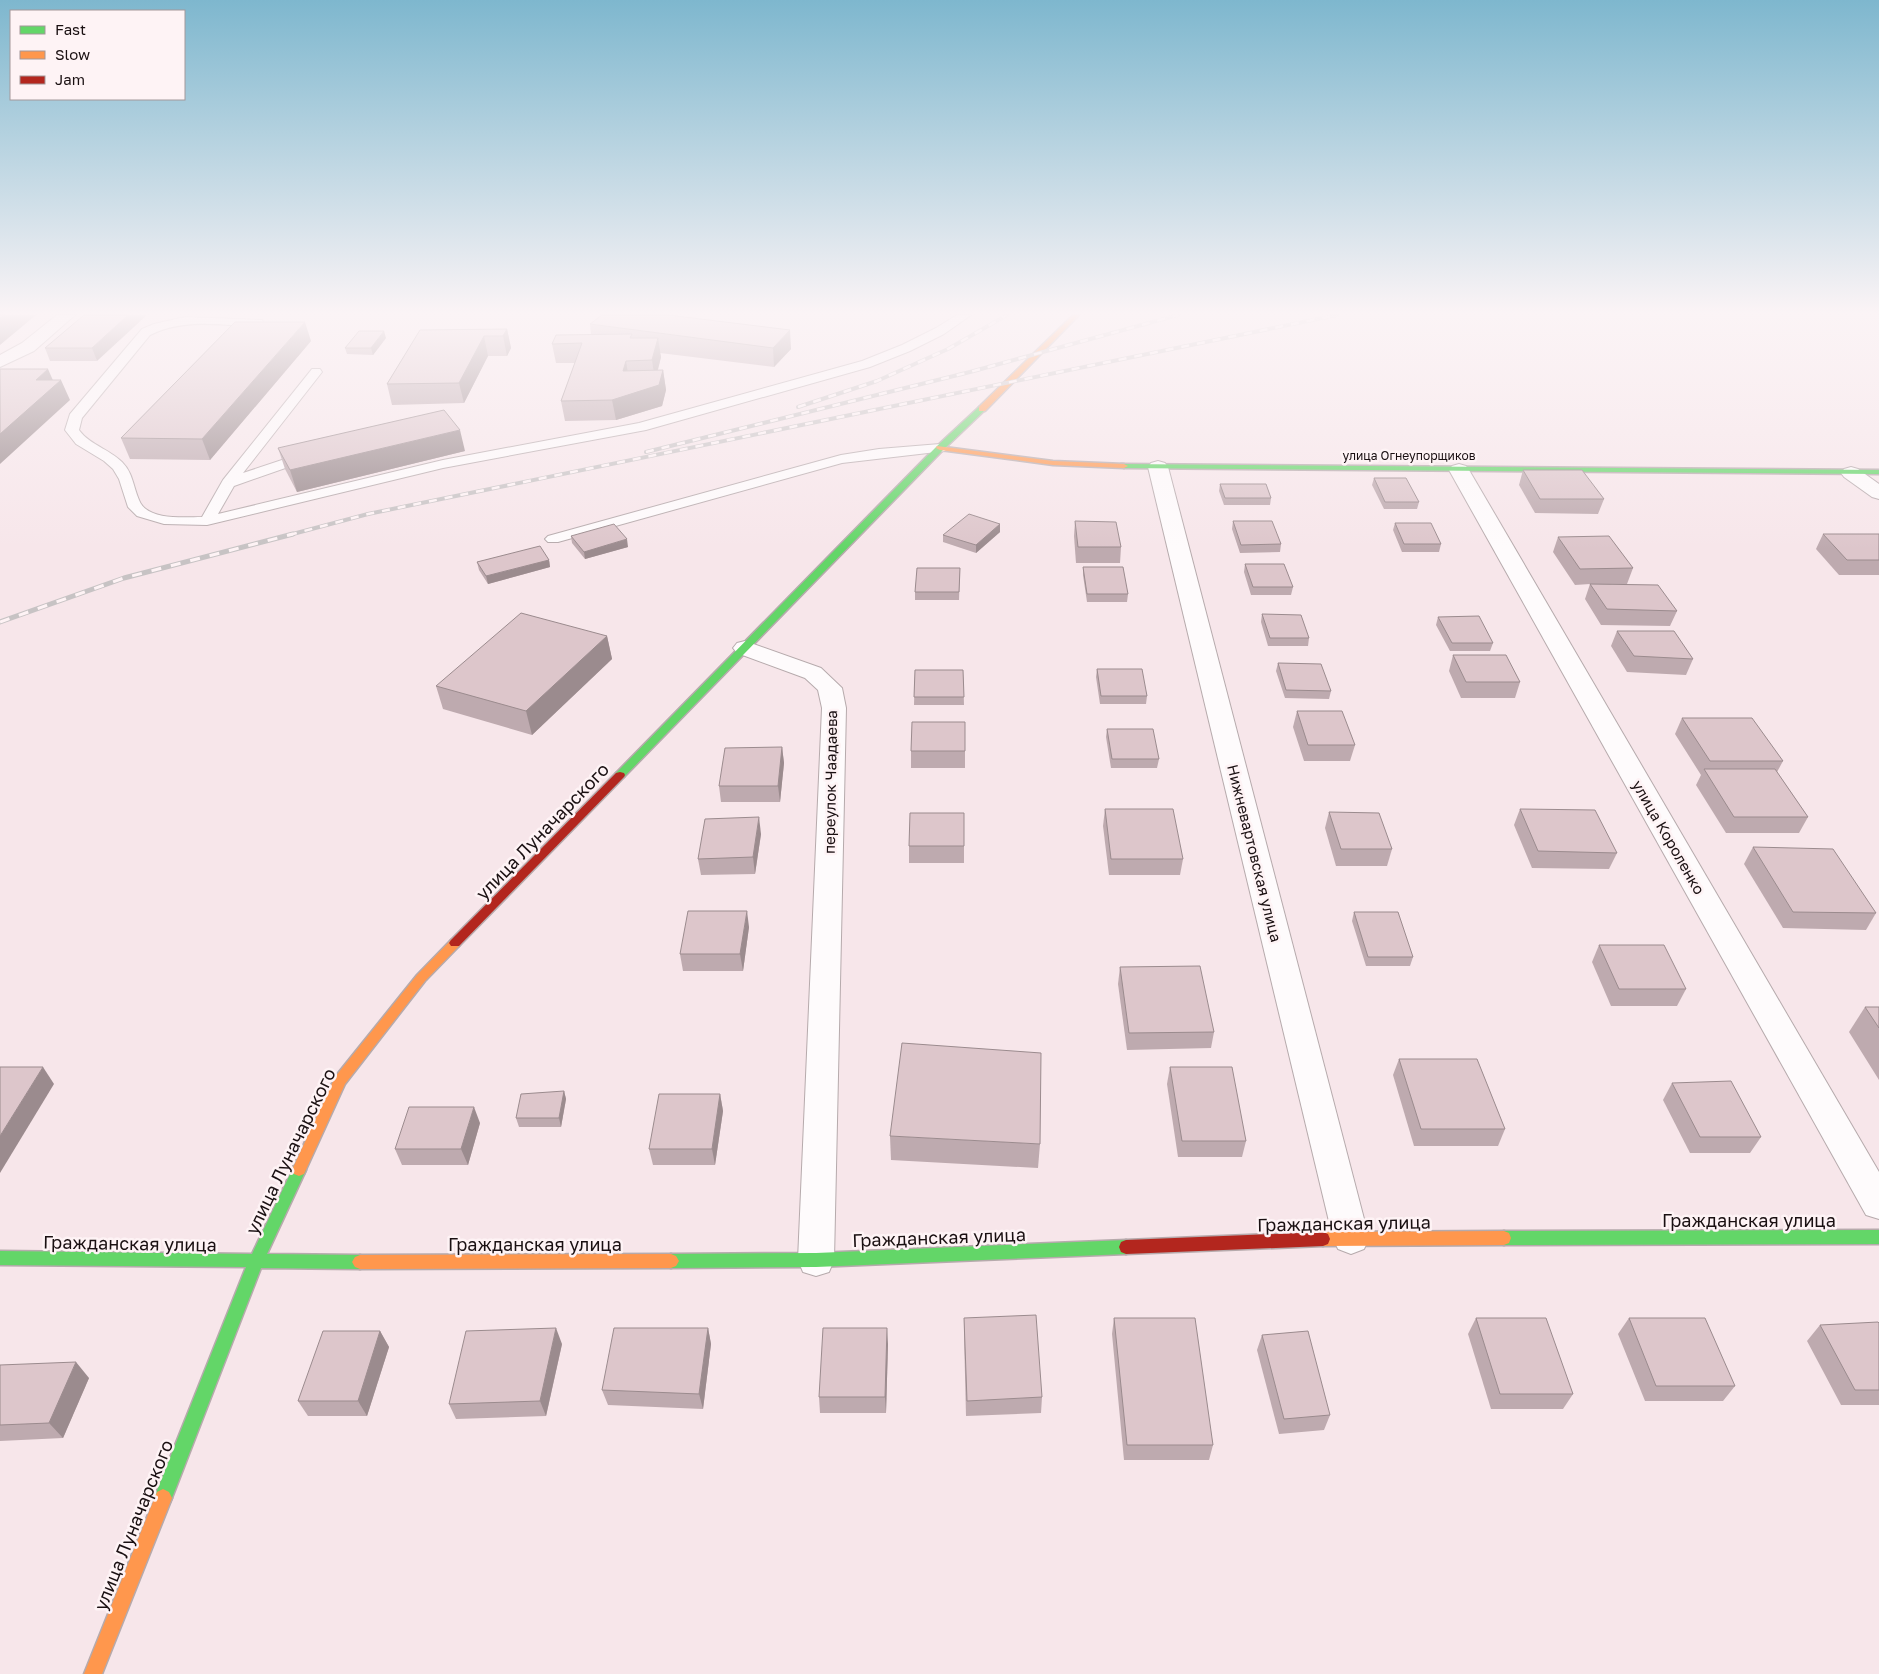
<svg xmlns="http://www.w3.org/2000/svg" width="1879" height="1674" font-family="'Golos Text',sans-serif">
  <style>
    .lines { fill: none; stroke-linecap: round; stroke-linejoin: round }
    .lane-casing { stroke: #b6aaac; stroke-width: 2 }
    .street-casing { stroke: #b6aaac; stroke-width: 2 }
    .fast-casing { stroke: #b6aaac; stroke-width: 3 }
    .slow-casing { stroke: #b6aaac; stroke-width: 3 }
    .jam-casing { stroke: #b6aaac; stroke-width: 3 }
    .lane { fill: #fefbfc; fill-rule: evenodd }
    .street { fill: #fefbfc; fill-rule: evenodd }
    .fast { fill: #63d668; fill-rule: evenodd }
    .slow { fill: #ff974d; fill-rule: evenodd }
    .jam { fill: #b3261e; fill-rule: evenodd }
    .rail-far1-casing { stroke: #c7c3c4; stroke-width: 4 }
    .rail-casing { stroke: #c7c3c4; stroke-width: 5 }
    .rail-far1 { stroke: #fef3f5; stroke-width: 2.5; stroke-dasharray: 8; stroke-linecap: butt }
    .rail { stroke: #fef3f5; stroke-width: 3; stroke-dasharray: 10; stroke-linecap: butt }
    .wall { fill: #beaaaf }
    .shaded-wall { fill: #9b8b8e }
    .building { fill: #ddc6cb; stroke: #9b8b8e }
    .labels { text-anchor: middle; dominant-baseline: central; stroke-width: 5; stroke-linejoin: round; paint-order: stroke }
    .far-street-label { font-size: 12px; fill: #1a1012; stroke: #fef3f5 }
    .street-label { font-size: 15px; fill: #1a1012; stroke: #fef3f5 }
    .near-street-label { font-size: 18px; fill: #1a1012; stroke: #fef3f5 }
  </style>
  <rect width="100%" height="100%" fill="#f7e6ea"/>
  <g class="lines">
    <defs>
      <g id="lane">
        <path d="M957 315H971L944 334 910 351 870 367 646 430 443 468 207 525 164 524 137 516 128 507 119 479 113 469 104 461 76 444 65 430 70 414 142 329 154 324 185 317 262 320 264 323 258 327C222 325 184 318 150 335L82 418 79 430C90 445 109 449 122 462 133 473 133 486 139 500 147 521 184 517 202 517L223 480 312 369H320L322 372 243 473 309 451 316 455 314 458 234 486 218 514 443 460 639 423 862 361 902 345 936 328Z"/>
        <polygon points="940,444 947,448 945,451 842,463 558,542 548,542 545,539 548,536 841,455 879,449"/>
      </g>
      <g id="street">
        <polygon points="57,315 75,315 34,351 0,367 0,355 22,343"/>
        <polygon points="1158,461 1165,463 1168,467 1369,1238 1364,1249 1351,1254 1338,1249 1333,1238 1148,467 1151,463"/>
        <polygon points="1459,464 1466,466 1469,470 1879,1172 1879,1219 1866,1215 1449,470 1452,466"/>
        <polygon points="1851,467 1858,469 1879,484 1879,499 1872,497 1844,477 1841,473 1844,469"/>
        <polygon points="745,641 821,668 842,688 846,708 834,1260 829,1272 816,1276 803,1272 798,1260 822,708 818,690 805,678 737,653 733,648 737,643"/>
      </g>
      <g id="fast">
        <polygon points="979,407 986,409 943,450 624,777 616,777 615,775 616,773 937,446"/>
        <polygon points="1121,464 1879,470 1879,474 1124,468 1120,466"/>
        <polygon points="299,1164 304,1166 306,1170 267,1254 360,1255 365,1257 368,1262 365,1267 360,1269 261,1268 172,1498 169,1504 163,1507 157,1504 154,1498 246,1267 0,1265 0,1251 252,1254 294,1166"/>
        <polygon points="1879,1230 1879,1244 1504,1245 1499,1243 1497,1238 1499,1233 1504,1231"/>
        <polygon points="1126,1240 1131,1242 1133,1247 1131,1252 1126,1254 816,1267 671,1268 666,1266 663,1261 666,1256 671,1254 816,1253"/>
      </g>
      <g id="slow">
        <polygon points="1073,315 1079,315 985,411 979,411 979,407"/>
        <polygon points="937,446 1053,461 1124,464 1128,466 1124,468 1053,465 940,450 936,448"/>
        <polygon points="455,939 459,940 461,943 459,946 425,981 345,1084 304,1174 299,1176 294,1174 292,1170 335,1077 417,975 451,940"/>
        <polygon points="1504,1231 1509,1233 1511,1238 1509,1243 1504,1245 1323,1246 1318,1244 1316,1239 1318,1234 1323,1232"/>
        <polygon points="671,1254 676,1256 679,1261 676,1266 671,1268 360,1269 355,1267 352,1262 355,1257 360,1255"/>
        <polygon points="163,1489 169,1492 172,1498 102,1674 84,1674 157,1492"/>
      </g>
      <g id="jam">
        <polygon points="620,772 624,773 625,775 624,777 459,946 451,946 449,943 451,940 616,773"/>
        <polygon points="1323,1232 1328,1234 1330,1239 1328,1244 1323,1246 1126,1254 1121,1252 1119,1247 1121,1242 1126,1240"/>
      </g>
    </defs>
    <use href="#lane" class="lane-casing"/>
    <use href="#street" class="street-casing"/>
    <use href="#fast" class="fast-casing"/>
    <use href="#slow" class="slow-casing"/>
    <use href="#jam" class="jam-casing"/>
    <use href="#lane" class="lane"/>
    <use href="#street" class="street"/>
    <use href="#fast" class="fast"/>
    <use href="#slow" class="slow"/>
    <use href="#jam" class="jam"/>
    <defs>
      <g id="rail-far1">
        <polyline points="798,407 877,381 948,349 1007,315"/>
        <polyline points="646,452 970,372 1178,315"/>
        <polyline points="289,535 368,514 1337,315"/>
      </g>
      <polyline id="rail" points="0,622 124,578 293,534"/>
    </defs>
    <use href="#rail-far1" class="rail-far1-casing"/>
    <use href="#rail" class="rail-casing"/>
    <use href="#rail-far1" class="rail-far1"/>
    <use href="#rail" class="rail"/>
  </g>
  <g class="wall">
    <polygon points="84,315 97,361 50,361 45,348"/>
    <polygon points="590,324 791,349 774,367 660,353 661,357 658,370 663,370 666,390 662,406 616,420 565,421 561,401 575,363 556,363 552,344 591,334"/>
    <polygon points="507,329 511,348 507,356 488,356 464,403 392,405 387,384 420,330"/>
    <polygon points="386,338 373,355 347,354 345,348"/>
    <polygon points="311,341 210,460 130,459 121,438"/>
    <polygon points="278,448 465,451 297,492 285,469"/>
    <polygon points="1523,470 1604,499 1598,514 1535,513 1519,485"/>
    <polygon points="1374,478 1419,502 1417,509 1384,509 1372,485"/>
    <polygon points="1220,484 1271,498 1270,505 1224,505 1219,491"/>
    <polygon points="1075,521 1121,547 1120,563 1076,563 1074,536"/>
    <polygon points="1233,521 1281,544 1280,552 1240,553 1232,529"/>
    <polygon points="1395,523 1441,544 1439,552 1402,552 1393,530"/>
    <polygon points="1000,524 1000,532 976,553 943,542 943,535"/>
    <polygon points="1823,534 1879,534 1879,575 1839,575 1816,549"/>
    <polygon points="571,536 628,547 585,559 572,543"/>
    <polygon points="1558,537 1633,568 1627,584 1610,584 1677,611 1670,626 1601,625 1585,599 1590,584 1575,585 1553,552"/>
    <polygon points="549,560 550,567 488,584 479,570 477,562"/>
    <polygon points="1245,564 1293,587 1291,595 1251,595 1244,572"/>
    <polygon points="1083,567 1128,594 1127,602 1087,602 1083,575"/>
    <polygon points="960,568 959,600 915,600 915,592"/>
    <polygon points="1262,614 1309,638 1308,646 1268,646 1261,622"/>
    <polygon points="1438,617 1493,643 1490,651 1450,651 1436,625"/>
    <polygon points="1617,631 1693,659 1686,675 1627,672 1611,646"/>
    <polygon points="607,636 612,659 532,735 443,709 436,686"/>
    <polygon points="1453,655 1520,682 1515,698 1461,698 1449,671"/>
    <polygon points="1278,663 1331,691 1329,699 1285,698 1276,671"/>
    <polygon points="1097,669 1147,696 1146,704 1100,704 1096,677"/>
    <polygon points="915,670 963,670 964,705 914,705"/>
    <polygon points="1297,711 1355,745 1350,761 1304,761 1293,727"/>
    <polygon points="1682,718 1783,761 1777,772 1808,817 1799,833 1726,833 1696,785 1701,775 1675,734"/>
    <polygon points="1107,729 1159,759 1157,768 1111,768 1106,737"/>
    <polygon points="782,747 784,763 780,802 721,802 719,786"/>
    <rect x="911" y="751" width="54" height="17"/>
    <polygon points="1105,809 1183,859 1180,875 1109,875 1103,826"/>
    <polygon points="1520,809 1617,853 1609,869 1532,868 1514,825"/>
    <polygon points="1329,812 1392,849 1387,866 1336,866 1325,828"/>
    <polygon points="761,834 755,874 701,875 698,859"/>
    <rect x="909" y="846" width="55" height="17"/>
    <polygon points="1753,847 1876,913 1866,930 1783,928 1744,864"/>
    <polygon points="1354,912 1413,957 1410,966 1366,966 1352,921"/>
    <polygon points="749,927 743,971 683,971 680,954"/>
    <polygon points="1599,945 1686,989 1677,1006 1611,1006 1592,962"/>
    <polygon points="1120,967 1214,1032 1211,1048 1127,1050 1118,984"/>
    <polygon points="1865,1007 1879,1007 1879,1080 1849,1032"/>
    <polygon points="1399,1059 1505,1129 1498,1146 1414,1146 1393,1075"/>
    <polygon points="1170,1067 1246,1141 1242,1157 1178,1157 1167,1084"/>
    <polygon points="1672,1083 1761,1137 1750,1153 1690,1153 1663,1100"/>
    <polygon points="564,1091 566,1099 561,1127 519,1127 516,1118"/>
    <polygon points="720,1094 723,1111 715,1165 653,1165 649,1149"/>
    <polygon points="480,1123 468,1165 402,1165 395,1149"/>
    <polygon points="890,1136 1040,1144 1038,1168 891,1160"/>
    <polygon points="964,1318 1042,1397 1041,1413 966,1416 964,1334"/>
    <polygon points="1114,1318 1213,1445 1209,1460 1124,1460 1112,1334"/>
    <polygon points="1476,1318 1573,1394 1563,1409 1491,1409 1468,1334"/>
    <polygon points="1629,1318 1735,1386 1723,1401 1645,1401 1618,1334"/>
    <polygon points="1879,1323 1879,1405 1841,1405 1807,1341 1820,1325"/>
    <polygon points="708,1328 711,1344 703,1409 608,1405 602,1390"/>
    <polygon points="380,1331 389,1347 367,1416 308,1416 298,1401"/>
    <polygon points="1262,1335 1330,1415 1324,1430 1279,1434 1257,1350"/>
    <polygon points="562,1344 546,1416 456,1419 449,1404"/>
    <polygon points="888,1344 886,1413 820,1413 819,1397"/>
    <polygon points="0,1365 89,1378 63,1438 0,1441"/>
  </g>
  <g class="shaded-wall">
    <polygon points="5,315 36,315 0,345 0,318"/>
    <polygon points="128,315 147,315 97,361 92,348"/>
    <polygon points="305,322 311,341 210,460 202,439"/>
    <polygon points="507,329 511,348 507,356 503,336"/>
    <polygon points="790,330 791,349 774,367 773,348"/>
    <polygon points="384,331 386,338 373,355 371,348"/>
    <polygon points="484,336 488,356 464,403 459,383"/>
    <polygon points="658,338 661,357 655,380 652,360"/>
    <polygon points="626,361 629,380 623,371"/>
    <polygon points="48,369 55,385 61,380 70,400 0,464 0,434 36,380"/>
    <polygon points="663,370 666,390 662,406 616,420 612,400"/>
    <polygon points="460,430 465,451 297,492 290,470"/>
    <polygon points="1000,524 1000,532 976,553 976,545"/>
    <polygon points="627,539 628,547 585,559 584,552"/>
    <polygon points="549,560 550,567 488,584 486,576"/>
    <polygon points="607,636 612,659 532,735 526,711"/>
    <polygon points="782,747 784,763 780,802 778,786"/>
    <polygon points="759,817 761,834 755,874 753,857"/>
    <polygon points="747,911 749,927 743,971 740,954"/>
    <polygon points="43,1067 54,1084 0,1173 0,1136"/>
    <polygon points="564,1091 566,1099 561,1127 559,1118"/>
    <polygon points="720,1094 723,1111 715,1165 712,1149"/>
    <polygon points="474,1107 480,1123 468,1165 461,1149"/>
    <polygon points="556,1328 562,1344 546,1416 540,1401"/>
    <polygon points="708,1328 711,1344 703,1409 699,1394"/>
    <polygon points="887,1328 888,1344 886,1413 885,1397"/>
    <polygon points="380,1331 389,1347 367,1416 358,1401"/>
    <polygon points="76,1362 89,1378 63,1438 49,1423"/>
  </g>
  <g class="building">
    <polygon points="0,315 5,315 0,318"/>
    <polygon points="84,315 128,315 92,348 45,348"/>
    <polygon points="602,315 668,315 790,330 773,348 590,324"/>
    <polygon points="235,322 305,322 202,439 121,438"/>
    <polygon points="507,329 503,336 484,336 459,383 387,384 420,330"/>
    <polygon points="359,331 384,331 371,348 345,348"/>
    <polygon points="632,334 630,338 658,338 652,360 626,361 623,371 663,370 659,385 612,400 561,401 582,343 552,344 556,335"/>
    <polygon points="0,369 48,369 36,380 61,380 0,434"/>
    <polygon points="444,410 460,430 290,470 278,448"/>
    <polygon points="1523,470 1582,470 1604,499 1540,499"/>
    <polygon points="1374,478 1406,478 1419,502 1385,502"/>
    <polygon points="1220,484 1266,484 1271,498 1225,498"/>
    <polygon points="969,514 1000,524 976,545 943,535"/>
    <polygon points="1075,521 1116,522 1121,547 1078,547"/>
    <polygon points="1233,521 1272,521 1281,544 1241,545"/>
    <polygon points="1395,523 1431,523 1441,544 1404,544"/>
    <polygon points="614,524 627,539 584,552 571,536"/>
    <polygon points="1823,534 1879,534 1879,560 1847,560"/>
    <polygon points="1609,536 1633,568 1580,569 1558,537"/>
    <polygon points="540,546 549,560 486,576 477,562"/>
    <polygon points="1245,564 1284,564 1293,587 1253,587"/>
    <polygon points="1083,567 1123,567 1128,594 1087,594"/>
    <polygon points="917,568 960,568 959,592 915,592"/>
    <polygon points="1590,584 1658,585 1677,611 1607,609"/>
    <polygon points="521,613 607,636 526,711 436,686"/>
    <polygon points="1262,614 1301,615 1309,638 1270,638"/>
    <polygon points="1479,616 1493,643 1452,643 1438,617"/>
    <polygon points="1617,631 1674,631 1693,659 1634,656"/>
    <polygon points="1453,655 1506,655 1520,682 1466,682"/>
    <polygon points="1278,663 1321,664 1331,691 1286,690"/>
    <polygon points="1097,669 1142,669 1147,696 1101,696"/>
    <polygon points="915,670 963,670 964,697 914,697"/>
    <polygon points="1297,711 1342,711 1355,745 1308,745"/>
    <polygon points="1682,718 1752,718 1783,761 1710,761"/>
    <polygon points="912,722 965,722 965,751 911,751"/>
    <polygon points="1107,729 1153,729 1159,759 1112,759"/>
    <polygon points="782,747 778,786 719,786 725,748"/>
    <polygon points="1704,769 1775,769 1808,817 1734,817"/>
    <polygon points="1105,809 1173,809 1183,859 1111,859"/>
    <polygon points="1520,809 1595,810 1617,853 1538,851"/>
    <polygon points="1329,812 1379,813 1392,849 1341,849"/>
    <polygon points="910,813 964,813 964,846 909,846"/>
    <polygon points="759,817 753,857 698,859 705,819"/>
    <polygon points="1753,847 1833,849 1876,913 1793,912"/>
    <polygon points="688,911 747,911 740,954 680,954"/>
    <polygon points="1354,912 1398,912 1413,957 1368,957"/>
    <polygon points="1599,945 1664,945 1686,989 1619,989"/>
    <polygon points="1200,966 1214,1032 1129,1033 1120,967"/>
    <polygon points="1865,1007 1879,1007 1879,1028"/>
    <polygon points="902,1043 1041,1053 1040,1144 890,1136"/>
    <polygon points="1399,1059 1477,1059 1505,1129 1421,1129"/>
    <polygon points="0,1067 43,1067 0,1136"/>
    <polygon points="1170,1067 1232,1067 1246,1141 1182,1141"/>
    <polygon points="1731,1081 1761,1137 1700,1137 1672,1083"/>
    <polygon points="564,1091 559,1118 516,1118 521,1094"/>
    <polygon points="659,1094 720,1094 712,1149 649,1149"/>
    <polygon points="409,1107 474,1107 461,1149 395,1149"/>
    <polygon points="1036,1315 1042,1397 967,1401 964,1318"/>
    <polygon points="1114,1318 1195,1318 1213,1445 1127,1445"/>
    <polygon points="1476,1318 1546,1318 1573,1394 1500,1394"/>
    <polygon points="1629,1318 1705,1318 1735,1386 1656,1386"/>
    <polygon points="1878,1322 1879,1323 1879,1390 1855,1390 1820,1325"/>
    <polygon points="556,1328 540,1401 449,1404 466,1331"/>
    <polygon points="614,1328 708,1328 699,1394 602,1390"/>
    <polygon points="823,1328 887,1328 885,1397 819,1397"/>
    <polygon points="323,1331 380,1331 358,1401 298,1401"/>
    <polygon points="1308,1331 1330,1415 1284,1419 1262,1335"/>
    <polygon points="76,1362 49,1423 0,1425 0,1365"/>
  </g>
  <linearGradient id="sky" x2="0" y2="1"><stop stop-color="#7eb7ce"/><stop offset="0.57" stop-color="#fbf4f6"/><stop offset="1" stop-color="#fbf4f6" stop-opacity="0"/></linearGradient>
  <rect width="1879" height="549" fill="url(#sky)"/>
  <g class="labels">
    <g class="far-street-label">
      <text x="1409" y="455">улица Огнеупорщиков</text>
    </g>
    <g class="street-label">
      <text transform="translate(830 782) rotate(-89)">переулок Чаадаева</text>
      <text transform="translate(1669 837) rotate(60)">улица Короленко</text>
      <text transform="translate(1255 853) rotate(76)">Нижневартовская улица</text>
    </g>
    <g class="near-street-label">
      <text transform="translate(542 831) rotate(-46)">улица Луначарского</text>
      <text transform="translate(290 1151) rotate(-64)">улица Луначарского</text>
      <text x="1749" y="1220">Гражданская улица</text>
      <text transform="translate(1344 1223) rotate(-1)">Гражданская улица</text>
      <text transform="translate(939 1237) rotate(-2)">Гражданская улица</text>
      <text transform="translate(130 1243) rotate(1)">Гражданская улица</text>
      <text x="535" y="1244">Гражданская улица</text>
      <text transform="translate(133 1525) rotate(-68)">улица Луначарского</text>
    </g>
  </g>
  <rect x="10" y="10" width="175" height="90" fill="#fef3f5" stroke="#a3989a"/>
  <rect x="20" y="26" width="25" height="8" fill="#63d668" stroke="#a3989a"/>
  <text x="55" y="35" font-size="15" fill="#1a1012">Fast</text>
  <rect x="20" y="51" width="25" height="8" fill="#ff974d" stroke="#a3989a"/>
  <text x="55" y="60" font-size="15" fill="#1a1012">Slow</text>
  <rect x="20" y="76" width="25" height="8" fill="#b3261e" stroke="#a3989a"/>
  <text x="55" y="85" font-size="15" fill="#1a1012">Jam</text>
</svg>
